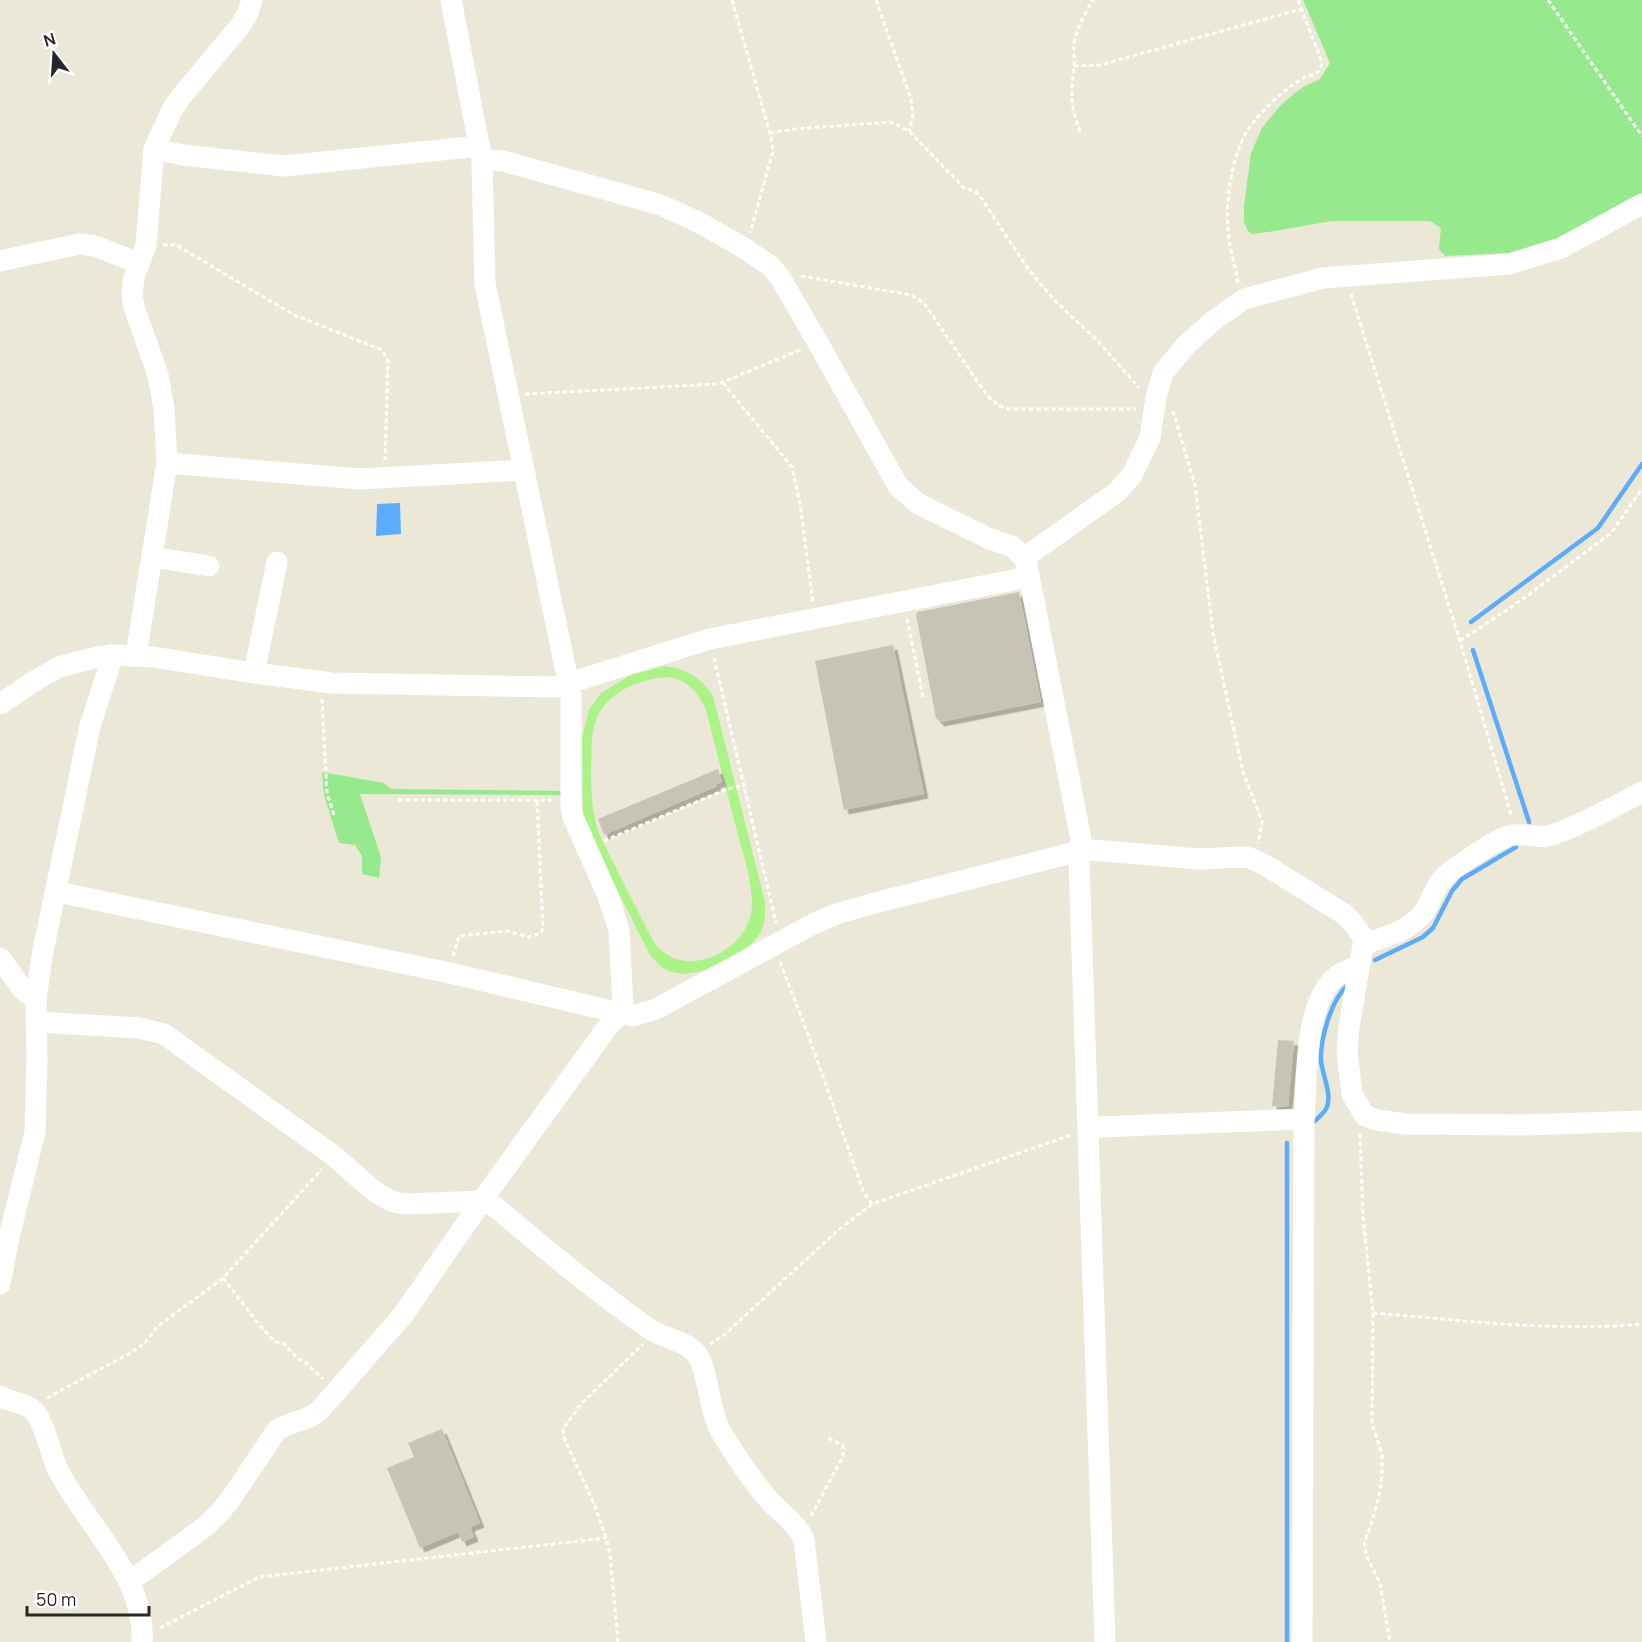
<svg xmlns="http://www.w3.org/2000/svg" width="1642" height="1642" font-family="Manrope,sans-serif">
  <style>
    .green { fill: #96e98c }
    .pitch { fill: #abf287; fill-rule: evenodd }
    .water { fill: #5dacfb }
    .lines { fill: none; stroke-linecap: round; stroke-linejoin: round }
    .stream { stroke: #5dacfb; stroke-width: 4.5 }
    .building { fill: #c7c4b7; filter: url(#shadow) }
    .path { stroke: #fff; stroke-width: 3; stroke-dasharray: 4.5 3; stroke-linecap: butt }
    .minor { stroke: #fff; stroke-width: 21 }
  </style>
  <defs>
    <filter id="shadow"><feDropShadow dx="4.5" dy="4.5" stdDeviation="0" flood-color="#0004"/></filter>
  </defs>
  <rect width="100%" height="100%" fill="#ece8d7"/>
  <g class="green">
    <polygon points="1303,0 1642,0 1642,200 1532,252 1445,256 1439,249 1441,228 1430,221 1332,221 1268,232 1252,234 1248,231 1244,222 1244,206 1251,153 1262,128 1280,106 1290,97 1303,87 1320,79 1330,63"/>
    <polygon points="322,772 384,783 391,789 565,791 565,795 360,794 381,857 379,878 362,874 362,856 355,845 339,843 324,795"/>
  </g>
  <path class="pitch" d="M664 666C685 668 702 678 713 696L765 902C765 910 766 921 762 929 753 953 701 978 676 973 664 971 657 963 650 955L583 822 582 738 589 710 601 693 631 675ZM667 677C688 679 698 693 706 710 716 749 726 788 736 827 742 851 752 878 752 903 753 950 683 985 653 941L601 838C592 816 591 794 591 770 592 754 590 735 596 720 606 692 640 679 667 677Z"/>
  <polygon class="water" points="400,503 401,534 376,536 377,504"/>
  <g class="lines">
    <g class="stream">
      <polyline points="1471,622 1598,528 1642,464"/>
      <polyline points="1473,650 1529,822"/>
      <polyline points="1375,960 1423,937 1433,928 1452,891 1462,879 1516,847"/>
      <path d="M1315 1121C1319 1117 1325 1112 1327 1107 1332 1093 1322 1074 1321 1060 1320 1040 1331 1000 1347 986"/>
      <polyline points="1287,1143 1287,1642"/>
    </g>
  </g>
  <g class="building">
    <polygon points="1019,592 1041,702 940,722 936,718 916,615 918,612"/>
    <polygon points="893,645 924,794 844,810 815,661"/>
    <polygon points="718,769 722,782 716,784 717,786 604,835 598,819"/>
    <polygon points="1278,1040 1294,1041 1288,1107 1272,1106"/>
    <polygon points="442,1429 480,1523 470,1527 474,1537 462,1542 458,1532 420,1548 387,1468 414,1457 408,1443"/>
  </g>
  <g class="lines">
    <g class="path">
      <polyline points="732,0 771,137 773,151 750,233"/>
      <polyline points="876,0 911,99 913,115 909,131"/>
      <polyline points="1548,0 1642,136"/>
      <polyline points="1074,66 1100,65 1301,9"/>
      <path d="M1080 132C1070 105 1071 95 1074 67 1075 59 1073 51 1074 43 1077 28 1085 13 1093 0"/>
      <polyline points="770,133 795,129 891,122 909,131 964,188 975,191 980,196 1028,269 1056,302 1097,340 1139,388"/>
      <polyline points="163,245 176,245 294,315 382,350 388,361 385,460"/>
      <polyline points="801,276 911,295 924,303 986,394 999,406 1009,409 1136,409"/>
      <path d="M1238 283C1235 265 1229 247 1228 229 1225 199 1233 147 1252 124 1265 107 1285 89 1303 78 1307 76 1312 76 1316 73 1321 71 1321 67 1322 62L1298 0"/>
      <polyline points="1351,294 1460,641 1512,818"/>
      <polyline points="723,383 792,467 800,504 813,602"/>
      <polyline points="525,394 718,384 802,349"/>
      <polyline points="1173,411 1195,485 1213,633 1243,772 1262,821 1258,843"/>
      <polyline points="907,619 923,697"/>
      <polyline points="1460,641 1523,599 1611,533 1642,489"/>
      <polyline points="714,658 776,923"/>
      <polyline points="322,699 327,793 334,815"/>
      <polyline points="398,800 555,800"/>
      <polyline points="604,841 727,789 744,785"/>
      <polyline points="453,956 459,936 507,931 529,937 541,933 543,928 537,800"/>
      <polyline points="780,962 809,1037 864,1193 872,1204"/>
      <polyline points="1360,1134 1363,1216 1373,1313 1372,1423 1382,1455 1382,1474 1380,1491 1372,1522 1364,1543 1367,1557 1380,1583 1390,1642"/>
      <polyline points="223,1278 261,1327 275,1342 283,1343 298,1359 304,1361 323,1379"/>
      <path d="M1373 1313C1462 1320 1552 1332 1642 1324"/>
      <polyline points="710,1344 724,1335 837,1231 872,1204 1071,1135"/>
      <polyline points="47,1398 132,1352 144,1344 157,1327 223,1278 322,1169"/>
      <polyline points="811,1516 843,1456 843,1446 827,1437"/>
      <polyline points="160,1628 259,1577 606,1538"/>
      <polyline points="618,1642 610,1554 606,1538 595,1506 564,1438 563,1429 581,1404 643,1344"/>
    </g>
    <g class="minor">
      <polyline points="154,149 183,155 284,166 480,146"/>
      <polyline points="482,160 503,161 661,205 700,223 744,248 772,267 781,279 817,341 898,486 917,503 988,538 1013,547 1024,558 1027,566 1081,839 1079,861 1105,1642"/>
      <polyline points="0,261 79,244 95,246 138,263"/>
      <polyline points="167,463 359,479 523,470"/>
      <polyline points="152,557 209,566"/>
      <polyline points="1024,558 1117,492 1132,475 1150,438 1156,397 1163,373 1187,344 1213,321 1244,299 1323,278 1509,264 1561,248 1642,204"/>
      <polyline points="136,655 167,463 164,409 158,375 134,307 132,294 134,277 146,245 154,149 172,110 180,98 240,26 248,13 252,0"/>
      <polyline points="254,673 277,562"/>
      <polyline points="0,704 33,682 59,667 97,657 113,655 153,657 254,673 332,683 556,687 710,639 1029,577"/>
      <polyline points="57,892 450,973 633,1016 656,1009 813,924 836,914 871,904 1080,851 1092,850 1198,859 1240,857 1250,858 1265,865 1344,914 1353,923 1364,939 1349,1027 1347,1052 1352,1094 1365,1116 1377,1120 1406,1124 1524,1125 1642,1121"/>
      <path d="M1364 944C1384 938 1411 930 1424 912 1434 897 1436 881 1451 871 1465 861 1499 836 1515 835 1530 833 1539 840 1555 834 1585 823 1614 807 1642 792"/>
      <polyline points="0,958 24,991 36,999"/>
      <path d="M37 1022 139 1028 164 1034 334 1156 374 1191 389 1200 398 1203 407 1204 483 1201 494 1206C544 1248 594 1290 648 1328 662 1338 685 1340 696 1353 709 1370 708 1409 721 1432 735 1455 750 1478 768 1499 781 1514 796 1521 804 1540L816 1642"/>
      <polyline points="1089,1129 1099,1127 1304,1119"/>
      <polyline points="0,1284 9,1237 35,1132 37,1059 36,999 42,956 90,726 113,655"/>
      <path d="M0 1396C9 1402 26 1403 33 1410 44 1420 51 1456 58 1470 86 1525 146 1576 142 1642"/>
      <path d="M129 1582 206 1526 220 1512 230 1500 277 1430C291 1421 307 1422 320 1410L403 1315 488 1192 609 1025 620 1014 623 1005 619 930 608 896 573 817 571 807V695L485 284 482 160 451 0"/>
      <path d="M1302 1642 1304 1119C1307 1080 1304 1001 1337 976 1343 971 1351 969 1359 967"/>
    </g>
  </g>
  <g transform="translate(54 54) rotate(343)" stroke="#ffffff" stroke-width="4.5" paint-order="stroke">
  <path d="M0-4.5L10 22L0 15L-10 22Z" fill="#272727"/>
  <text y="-9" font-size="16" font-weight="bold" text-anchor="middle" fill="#272727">N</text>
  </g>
  <path d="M27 1606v9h122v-9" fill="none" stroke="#272727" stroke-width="3"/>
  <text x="36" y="1606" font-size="18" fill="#272727" stroke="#ffffff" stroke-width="4.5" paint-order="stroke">50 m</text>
</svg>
